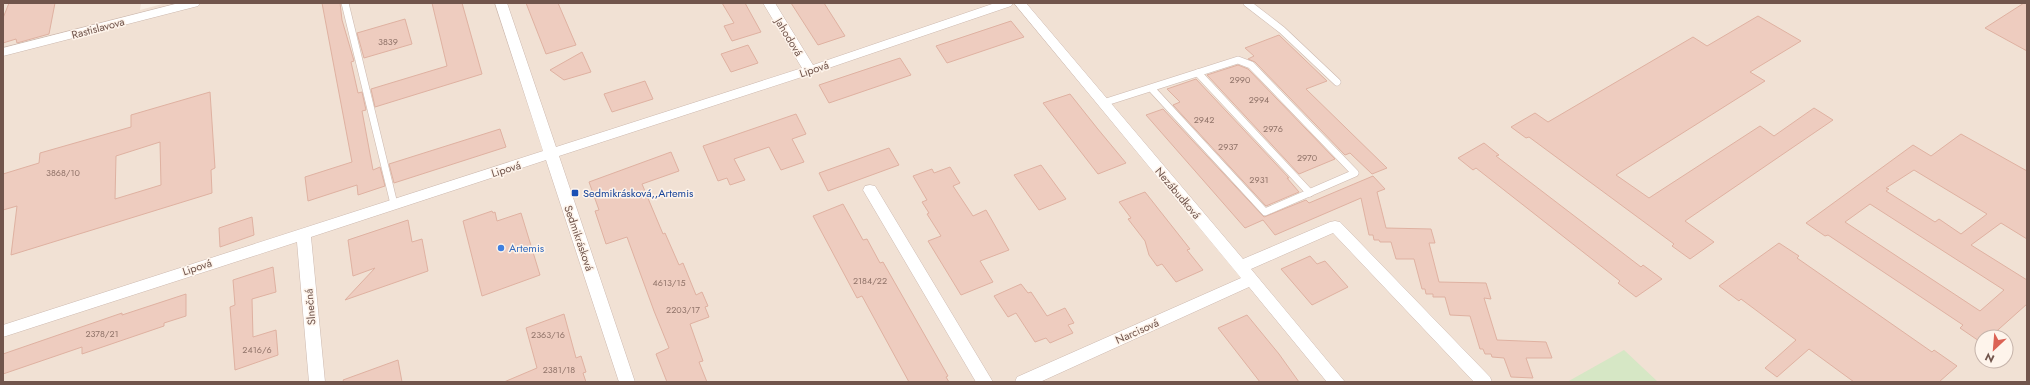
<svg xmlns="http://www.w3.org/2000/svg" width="2030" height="385" font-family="Jost,sans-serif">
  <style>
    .residential { fill: #f1e1d4; fill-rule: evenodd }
    .green { fill: #d6e7c5 }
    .building { fill: #eeccbf; stroke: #dfb1a1; fill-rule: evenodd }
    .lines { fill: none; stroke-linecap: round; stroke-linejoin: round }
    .service-casing { stroke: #cdb9af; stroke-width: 8 }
    .minor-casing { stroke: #cdb9af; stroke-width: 1 }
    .service { stroke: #fff; stroke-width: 7 }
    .minor { fill: #fff; fill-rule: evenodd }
    .transit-dot { fill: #1a4fb4; stroke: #fef4eb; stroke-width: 1.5 }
    .shop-dot { fill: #3f7fe0; stroke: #fef4eb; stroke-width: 1.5 }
    .labels { text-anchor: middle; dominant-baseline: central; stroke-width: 3; stroke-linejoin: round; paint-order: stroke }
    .number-label { font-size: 9px; fill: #907369 }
    .street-label { font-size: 11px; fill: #71554c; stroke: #fef4eb }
    .transit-label { font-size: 11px; fill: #164399; stroke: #fef4eb; text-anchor: start }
    .shop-label { font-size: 11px; fill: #366cbe; stroke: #fef4eb; text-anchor: start }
  </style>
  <rect width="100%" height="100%" fill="#faf0e5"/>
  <path class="residential" d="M3 3H141L140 10 166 3H2027V382H3ZM1982 337H2006V361H1982Z"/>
  <polygon class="green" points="1624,350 1658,382 1567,382"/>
  <g class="building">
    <polygon points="9,3 55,3 49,34 17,43 16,39 3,43 3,18"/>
    <polygon points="322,3 340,3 342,20 354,61 351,62 358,93 362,92 366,110 362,111 373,170 380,167 385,186 358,195 357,185 308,201 305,177 352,162"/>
    <polygon points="432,3 462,3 482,74 375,107 371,89 447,66"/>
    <polygon points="526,3 558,3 576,45 546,54"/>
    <polygon points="722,3 745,3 761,32 732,41 724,26 734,23"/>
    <polygon points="791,3 824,3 845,36 818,45"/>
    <polygon points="2024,3 2027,3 2027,51 1985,28"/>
    <polygon points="1758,16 1801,41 1750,72 1765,81 1616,175 1649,198 1760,126 1774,136 1814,108 1833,120 1685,221 1714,242 1690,259 1672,246 1674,244 1529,137 1526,138 1511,127 1535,113 1548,122 1693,37 1707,46"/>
    <polygon points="405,19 412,44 364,58 357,33"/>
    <polygon points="1011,21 1024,37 947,63 936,46"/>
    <polygon points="1279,35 1327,81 1306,89 1387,168 1372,174 1350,153 1345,155 1255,62 1248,59 1254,56 1245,48"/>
    <polygon points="748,45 758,63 731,72 721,54"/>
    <polygon points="582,52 591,72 564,80 550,70"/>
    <polygon points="900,58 911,75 829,103 819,85"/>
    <polygon points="1238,65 1248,69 1335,159 1299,174 1207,75"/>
    <polygon points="1196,79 1289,178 1287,178 1299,192 1266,206 1173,105 1180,102 1167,89"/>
    <polygon points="645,81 653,99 612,112 604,94"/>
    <path d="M210 92 215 168 211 170 212 193 11 255 17 206 3 210V174L39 163 40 153 131 127V115ZM160 142 161 185 115 199 116 156Z"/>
    <polygon points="1070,94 1097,128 1126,163 1098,174 1043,103"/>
    <polygon points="1163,109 1264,217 1306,200 1309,203 1373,176 1385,189 1377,192 1386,228 1431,229 1435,243 1429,243 1439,282 1486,283 1491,299 1484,298 1497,340 1546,342 1552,358 1526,358 1533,378 1511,377 1504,358 1492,357 1491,354 1485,354 1483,349 1480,349 1470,316 1450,315 1445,297 1433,297 1433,294 1426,294 1425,289 1422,289 1414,259 1396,259 1391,242 1380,242 1379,240 1374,240 1373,235 1369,235 1361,198 1275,235 1263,220 1245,228 1146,115"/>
    <polygon points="796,114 806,134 792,139 804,162 781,170 769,147 734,159 745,180 730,185 727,178 718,181 703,146"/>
    <polygon points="500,129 506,147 394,183 389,164"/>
    <path d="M1961 134 2027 171V239L2001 223 1971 245 2027 280V304L1990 337H1982V343L1960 328 1963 325 1828 235 1825 236 1806 223 1913 145 1931 156ZM1914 170 1987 214 1961 234 1939 219 1935 222 1886 191 1889 189 1886 188ZM1870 204 2004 290 1980 311 1845 222Z"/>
    <polygon points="1484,143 1499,155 1496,156 1641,267 1643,265 1662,279 1636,297 1618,283 1620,281 1476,168 1473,170 1458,158"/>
    <polygon points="889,148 899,165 828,191 819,173"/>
    <polygon points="671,152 679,171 642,184 663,234 665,233 679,265 683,263 696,295 702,292 708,306 705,307 709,317 690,324 703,361 699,362 707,382 667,382 656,354 669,348 654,311 627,237 606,244 595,211 599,210 589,182"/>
    <polygon points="1041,165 1066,199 1039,210 1014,175"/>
    <polygon points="950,167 960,183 953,186 973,216 986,210 1009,250 980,261 993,282 961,295 928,241 941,236 927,214 929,213 922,202 927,200 913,176 932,169 934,173"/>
    <polygon points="1145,192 1190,249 1187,250 1203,270 1176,282 1162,264 1157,266 1149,255 1145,241 1128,219 1131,218 1119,202"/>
    <polygon points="843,204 863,240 867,239 880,263 883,262 948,376 946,377 949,382 909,382 862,296 857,298 813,216"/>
    <polygon points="492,211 493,213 495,212 497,221 521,213 540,275 482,296 463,221"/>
    <polygon points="252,217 254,235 220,247 219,228"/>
    <polygon points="408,220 412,242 422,239 428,271 345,300 375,268 353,276 348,240"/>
    <polygon points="1779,243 1799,256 1797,258 1932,352 1934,350 1957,366 1939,382 1854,382 1809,349 1777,377 1765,368 1796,340 1741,299 1739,301 1719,286"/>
    <polygon points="1310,256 1317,264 1325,261 1348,287 1312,305 1281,269"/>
    <polygon points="273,267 276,292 252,299 253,337 276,330 278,355 235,370 230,307 235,305 233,280"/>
    <polygon points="1021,284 1028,293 1031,292 1047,316 1065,308 1074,323 1068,325 1073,333 1050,343 1046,338 1035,342 1016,313 1008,317 994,296"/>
    <polygon points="186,294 186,316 164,323 164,326 82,354 82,347 3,374 3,354 122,313 122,315"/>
    <polygon points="564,314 576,358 581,356 586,372 583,373 586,382 504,382 537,368 526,328"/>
    <polygon points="1247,315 1279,354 1299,382 1260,382 1218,328"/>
    <polygon points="398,360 402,382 344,382 343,380"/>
  </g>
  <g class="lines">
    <defs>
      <g id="service">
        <polyline points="345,3 394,204"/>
        <polyline points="1247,3 1282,30 1337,82"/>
        <polyline points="1198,73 1310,193"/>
        <polyline points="1103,103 1238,60 1251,65 1355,173 1265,212 1151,88"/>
      </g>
      <g id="minor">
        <polygon points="179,3 200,3 198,6 3,56 3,48"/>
        <polygon points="495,3 507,3 556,147 802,68 763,3 775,3 813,65 995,3 1013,3 1011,6 814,73 559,156 635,382 619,382 546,160 311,237 325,382 309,382 297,242 3,337 3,325 543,151"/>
        <polygon points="1014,3 1026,3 1243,259 1330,222 1335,221 1340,222 1490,377 1492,382 1474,382 1333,233 1251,269 1345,382 1327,382 1249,287 1040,382 1015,382 1017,377 1241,278"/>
        <polygon points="870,185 875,186 993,382 976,382 863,190 865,186"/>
      </g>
    </defs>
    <use href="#service" class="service-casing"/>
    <use href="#minor" class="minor-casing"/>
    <use href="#service" class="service"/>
    <use href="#minor" class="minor"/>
  </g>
  <rect class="transit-dot" x="571" y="189" width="8" height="8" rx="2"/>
  <circle class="shop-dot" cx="501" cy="248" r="4"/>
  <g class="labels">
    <g class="number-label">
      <text x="388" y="41">3839</text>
      <text x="1240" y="79">2990</text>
      <text x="1259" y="99">2994</text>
      <text x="1204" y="119">2942</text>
      <text x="1273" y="128">2976</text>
      <text x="1228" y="146">2937</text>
      <text x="1307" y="157">2970</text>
      <text x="63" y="172">3868/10</text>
      <text x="1259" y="179">2931</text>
      <text x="870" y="280">2184/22</text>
      <text x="669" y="282">4613/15</text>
      <text x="683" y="309">2203/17</text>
      <text x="102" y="333">2378/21</text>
      <text x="548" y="334">2363/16</text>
      <text x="257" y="349">2416/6</text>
      <text x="559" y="369">2381/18</text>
    </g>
    <g class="street-label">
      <text transform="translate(98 28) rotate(-15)">Rastislavova</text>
      <text transform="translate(789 37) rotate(59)">Jahodová</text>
      <text transform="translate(814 69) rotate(-18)">Lipová</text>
      <text transform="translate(506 169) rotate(-17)">Lipová</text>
      <text transform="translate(1178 193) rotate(50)">Nezábudková</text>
      <text transform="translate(579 238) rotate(71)">Sedmikrásková</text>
      <text transform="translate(197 267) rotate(-18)">Lipová</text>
      <text transform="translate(310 307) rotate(-95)">Slnečná</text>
      <text transform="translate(1137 331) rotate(-24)">Narcisová</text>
    </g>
    <g class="transit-label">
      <text x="583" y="193">Sedmikrásková,,Artemis</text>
    </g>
    <g class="shop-label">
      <text x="509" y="248">Artemis</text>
    </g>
  </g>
  <rect width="2030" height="385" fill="none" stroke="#71554c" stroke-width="8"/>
  <g transform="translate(1994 349) rotate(206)"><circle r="19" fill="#fef4eb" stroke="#c6b4ab"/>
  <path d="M0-3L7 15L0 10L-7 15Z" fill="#db6254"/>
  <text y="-6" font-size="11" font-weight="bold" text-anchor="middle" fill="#71554c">N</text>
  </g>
</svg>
